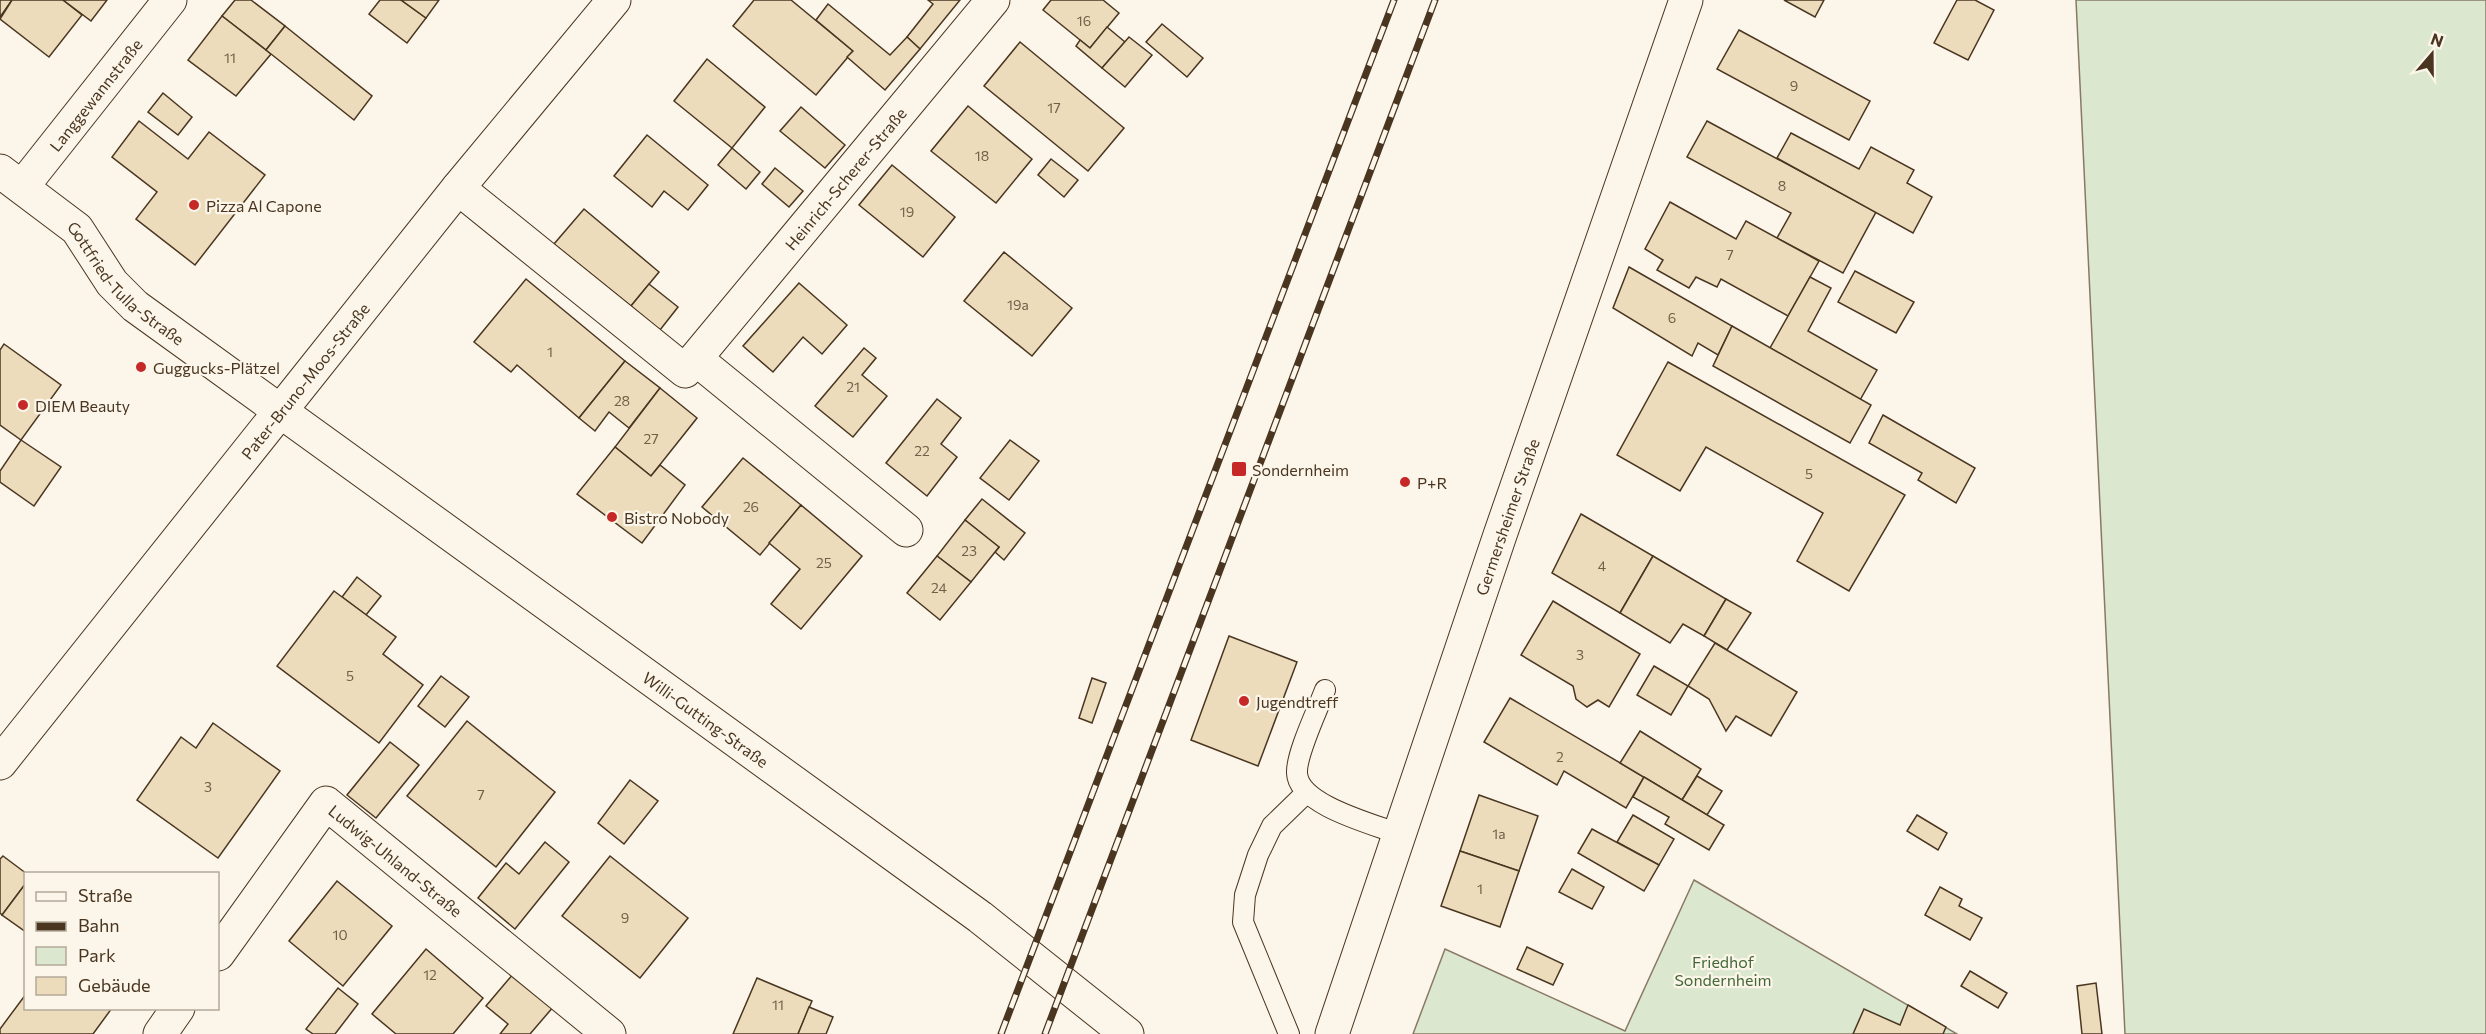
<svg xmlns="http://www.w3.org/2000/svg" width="2486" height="1034" font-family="Commissioner,sans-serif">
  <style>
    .green { fill: #dce7d0; stroke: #887966; stroke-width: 1.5 }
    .building { fill: #ecdcbc; stroke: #4a3520; stroke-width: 1.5 }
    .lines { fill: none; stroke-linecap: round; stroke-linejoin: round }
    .service-casing { stroke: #4a3520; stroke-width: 22 }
    .minor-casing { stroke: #4a3520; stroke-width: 35 }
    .secondary-casing { stroke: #4a3520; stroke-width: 35 }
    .service { stroke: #fbf6e9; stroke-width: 20 }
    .minor { stroke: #fbf6e9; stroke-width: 33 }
    .secondary { stroke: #fbf6e9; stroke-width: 33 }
    .rail-casing { stroke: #4a3520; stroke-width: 7 }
    .rail { stroke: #fbf6e9; stroke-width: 4.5; stroke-dasharray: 14; stroke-linecap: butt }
    .poi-dot { fill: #c62828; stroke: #fbf6e9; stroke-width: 2 }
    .labels { text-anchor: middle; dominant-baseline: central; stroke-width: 4.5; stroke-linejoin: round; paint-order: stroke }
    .number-label { font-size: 14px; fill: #725f47 }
    .street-label { font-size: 16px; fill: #4a3520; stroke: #fbf6e9 }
    .poi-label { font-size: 16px; fill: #4a3520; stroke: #fbf6e9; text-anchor: start }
    .park-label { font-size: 16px; fill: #436837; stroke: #fbf6e9 }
  </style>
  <rect width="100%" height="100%" fill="#fbf6e9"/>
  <g class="green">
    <polygon points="2076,0 2486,0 2486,1034 2125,1034"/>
    <polygon points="1694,880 1957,1034 1413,1034 1445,949 1625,1031"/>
  </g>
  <g class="building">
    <polygon points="0,0 12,0 0,17"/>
    <polygon points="12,0 63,0 82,15 49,57 0,19"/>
    <polygon points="63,0 107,0 91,21"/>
    <polygon points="235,0 251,0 285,26 266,50 222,16"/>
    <polygon points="380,0 401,0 426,18 407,43 369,14"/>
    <polygon points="401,0 439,0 426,18"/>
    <polygon points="754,0 791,0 853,51 816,95 733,26"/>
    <polygon points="928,0 960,0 920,49 907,37 933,4"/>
    <polygon points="1051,0 1103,0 1119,13 1090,48 1043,10"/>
    <polygon points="1784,0 1824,0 1815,17"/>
    <polygon points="1957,0 1975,0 1994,10 1968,60 1934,43"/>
    <polygon points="828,4 890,55 907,37 920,49 885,90 847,57 853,51 816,20"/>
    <polygon points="222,16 271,54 236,96 188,60"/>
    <polygon points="1162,24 1203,58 1187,77 1146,42"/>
    <polygon points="285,26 372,96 354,120 266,50"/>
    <polygon points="1107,27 1125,42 1102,68 1076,46 1080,40 1090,48"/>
    <polygon points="1739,30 1870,101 1849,140 1717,69"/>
    <polygon points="1129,37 1152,55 1125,87 1102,68"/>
    <polygon points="1020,42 1124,128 1088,171 984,86"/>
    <polygon points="707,59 765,107 732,148 674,101"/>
    <polygon points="163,93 192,117 178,135 148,112"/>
    <polygon points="968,106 1032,159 996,203 931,151"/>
    <polygon points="801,107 845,145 825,168 780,131"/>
    <polygon points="139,121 188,159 209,132 265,175 195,265 136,219 157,192 112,157"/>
    <polygon points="1707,121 1876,212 1843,273 1777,238 1791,213 1687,157"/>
    <polygon points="1791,133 1859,169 1871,147 1914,170 1907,183 1932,197 1913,233 1777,158"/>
    <polygon points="647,135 708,185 688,210 664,191 652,207 614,176"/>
    <polygon points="732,148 760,172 746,189 718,165"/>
    <polygon points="1051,159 1078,180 1064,197 1038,175"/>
    <polygon points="892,165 955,217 923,257 859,205"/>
    <polygon points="775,168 803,191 789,207 762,184"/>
    <polygon points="1670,202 1736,239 1746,221 1819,261 1788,316 1721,279 1717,287 1696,277 1689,288 1657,270 1663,260 1645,249"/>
    <polygon points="584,209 659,272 631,306 554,244"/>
    <polygon points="1004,252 1072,308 1032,356 964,301"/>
    <polygon points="1629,267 1732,326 1718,355 1698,343 1692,356 1613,308"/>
    <polygon points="1855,271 1914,302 1896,333 1838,302"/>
    <polygon points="1810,277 1831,288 1808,331 1877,370 1860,400 1770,348"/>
    <polygon points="526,279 625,361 579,418 517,365 511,372 474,342"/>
    <polygon points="799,283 847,325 822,354 803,337 773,372 743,346"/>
    <polygon points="649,284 678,307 660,330 631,306"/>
    <polygon points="1732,326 1871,405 1850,443 1713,366"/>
    <polygon points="4,344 61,385 21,440 0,425 0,350"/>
    <polygon points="864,348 876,358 862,375 887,396 853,437 815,406"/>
    <polygon points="625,361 660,388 629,428 609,412 595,431 579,418"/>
    <polygon points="1668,362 1905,495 1849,591 1797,561 1823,513 1706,447 1680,491 1617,455"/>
    <polygon points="660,388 697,418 651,476 615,447"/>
    <polygon points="937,399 961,418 941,444 957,457 927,496 886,463"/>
    <polygon points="1883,415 1975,468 1956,503 1918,480 1922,473 1869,443"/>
    <polygon points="21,440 61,467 34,506 0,482 0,471"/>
    <polygon points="1010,440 1039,461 1009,500 980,478"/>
    <polygon points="615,447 651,476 660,465 685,485 642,543 577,494"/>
    <polygon points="743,458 801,505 760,555 702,507"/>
    <polygon points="982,499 1025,533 1004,560 995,552 999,547 965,520"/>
    <polygon points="801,505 862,556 801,629 771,604 800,569 769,543"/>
    <polygon points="1581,514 1653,556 1620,613 1552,573"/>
    <polygon points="965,520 999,547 971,582 937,556"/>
    <polygon points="937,556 971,582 940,620 907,593"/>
    <polygon points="1653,556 1726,599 1704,636 1683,624 1670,643 1620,613"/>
    <polygon points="357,577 381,596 366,615 342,597"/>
    <polygon points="334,591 396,637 383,654 423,685 379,743 277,666"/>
    <polygon points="1726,599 1751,613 1727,650 1704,636"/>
    <polygon points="1553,601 1640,654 1609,707 1598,700 1587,707 1576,699 1573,686 1521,655"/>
    <polygon points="1229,636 1297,662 1258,766 1191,740"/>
    <polygon points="1715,643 1797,692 1771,736 1736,716 1726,731 1709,699 1688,686"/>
    <polygon points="1654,666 1688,686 1671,715 1637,695"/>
    <polygon points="441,676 469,697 445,727 418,706"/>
    <polygon points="1092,678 1106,683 1092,723 1079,718"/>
    <polygon points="1510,698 1644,777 1626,808 1564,771 1557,785 1484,742"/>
    <polygon points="467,721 555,792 496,867 407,796"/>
    <polygon points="213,723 280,771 218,858 137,800 181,737 196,748"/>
    <polygon points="1640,731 1701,769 1682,800 1620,763"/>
    <polygon points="390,742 419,765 376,818 347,795"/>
    <polygon points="1697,776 1722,791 1707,815 1682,800"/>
    <polygon points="1644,777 1724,825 1709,850 1665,824 1669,817 1633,797"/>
    <polygon points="630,780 658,801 624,844 598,823"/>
    <polygon points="1479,795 1538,816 1519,871 1460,851"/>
    <polygon points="1633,815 1674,839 1659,865 1617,842"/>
    <polygon points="1917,815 1947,833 1938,850 1907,831"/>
    <polygon points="1592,829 1659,865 1644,891 1578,853"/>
    <polygon points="545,842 569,862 515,929 478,898 506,863 519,874"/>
    <polygon points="1460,851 1519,871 1500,927 1441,906"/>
    <polygon points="3,856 27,874 26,883 2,915 0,913 0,859"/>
    <polygon points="610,856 688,918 640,978 562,916"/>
    <polygon points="1572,869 1604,887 1592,909 1559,892"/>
    <polygon points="337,881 392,926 343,986 289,941"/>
    <polygon points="26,883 26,932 2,915"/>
    <polygon points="1940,887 1962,899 1959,906 1982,918 1970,940 1925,915"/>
    <polygon points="1527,947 1563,964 1553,985 1517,969"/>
    <polygon points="426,949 483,998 453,1034 396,1034 372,1014"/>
    <polygon points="1970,971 2007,993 1998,1008 1961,986"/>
    <polygon points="514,973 554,1006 530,1034 500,1034 508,1024 486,1006"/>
    <polygon points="757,978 812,1001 798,1034 733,1034"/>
    <polygon points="2096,983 2102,1034 2082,1034 2077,986"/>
    <polygon points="338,988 358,1004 335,1034 313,1034 306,1029"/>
    <polygon points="26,994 26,1008 112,1008 93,1034 0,1034 0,1029"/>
    <polygon points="1908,1005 1946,1027 1943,1034 1853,1034 1864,1009 1900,1025"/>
    <polygon points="809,1007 833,1017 826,1034 798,1034"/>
  </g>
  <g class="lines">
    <defs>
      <g id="service">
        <path d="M1325 690C1318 709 1296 754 1297 773 1298 805 1373 824 1399 834"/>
        <polyline points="1289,1034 1243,922 1245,895 1258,855 1272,826 1306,793"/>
      </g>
      <g id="minor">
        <path id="s1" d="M0 171 77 229 112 283 135 306 980 917 1127 1034"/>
        <path id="s2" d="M22 187 170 0"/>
        <path id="s3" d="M458 188 685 371 993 0"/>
        <polyline points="696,359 906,530"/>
        <path id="s4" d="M218 954 326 803 609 1034"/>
        <polyline points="160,1034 178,1008"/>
        <path id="s5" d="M1332 1034 1500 535 1686 0"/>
      </g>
      <g id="secondary">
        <path id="s6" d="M0 763 458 188 614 0"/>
      </g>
    </defs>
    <use href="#service" class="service-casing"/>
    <use href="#minor" class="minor-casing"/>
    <use href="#secondary" class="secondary-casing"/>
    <use href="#service" class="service"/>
    <use href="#minor" class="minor"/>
    <use href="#secondary" class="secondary"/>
    <defs>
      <g id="rail">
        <polyline points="1001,1034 1394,0"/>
        <polyline points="1045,1034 1435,0"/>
      </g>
    </defs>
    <use href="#rail" class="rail-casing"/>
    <use href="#rail" class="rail"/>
  </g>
  <g class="poi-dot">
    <circle cx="194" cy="205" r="6"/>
    <circle cx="141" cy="367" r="6"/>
    <circle cx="23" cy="405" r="6"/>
    <rect x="1231" y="461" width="16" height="16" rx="3"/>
    <circle cx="1405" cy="482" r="6"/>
    <circle cx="612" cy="517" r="6"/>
    <circle cx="1244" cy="701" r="6"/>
  </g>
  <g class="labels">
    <g class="number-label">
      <text x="1084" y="20">16</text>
      <text x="230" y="57">11</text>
      <text x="1794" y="85">9</text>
      <text x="1054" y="107">17</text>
      <text x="982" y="155">18</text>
      <text x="1782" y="185">8</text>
      <text x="907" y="211">19</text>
      <text x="1730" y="254">7</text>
      <text x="1018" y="304">19a</text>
      <text x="1672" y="317">6</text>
      <text x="550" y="351">1</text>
      <text x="853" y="386">21</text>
      <text x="622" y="400">28</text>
      <text x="651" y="438">27</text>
      <text x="922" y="450">22</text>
      <text x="1809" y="473">5</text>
      <text x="751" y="506">26</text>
      <text x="969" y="550">23</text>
      <text x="824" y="562">25</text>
      <text x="1602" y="565">4</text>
      <text x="939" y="587">24</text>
      <text x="1580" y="654">3</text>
      <text x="350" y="675">5</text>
      <text x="1560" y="756">2</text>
      <text x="208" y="786">3</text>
      <text x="481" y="794">7</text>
      <text x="1499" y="833">1a</text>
      <text x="1480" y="888">1</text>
      <text x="625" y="917">9</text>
      <text x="340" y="934">10</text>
      <text x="430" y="974">12</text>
      <text x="778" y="1004">11</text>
    </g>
    <g class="street-label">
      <text stroke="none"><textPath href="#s2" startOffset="118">Langgewannstraße</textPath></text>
      <text stroke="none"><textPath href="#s3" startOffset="542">Heinrich-Scherer-Straße</textPath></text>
      <text stroke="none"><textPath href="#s1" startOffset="170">Gottfried-Tulla-Straße</textPath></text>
      <text stroke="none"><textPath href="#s6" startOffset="489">Pater-Bruno-Moos-Straße</textPath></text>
      <text stroke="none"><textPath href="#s5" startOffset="546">Germersheimer Straße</textPath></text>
      <text stroke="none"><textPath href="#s1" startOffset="898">Willi-Gutting-Straße</textPath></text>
      <text stroke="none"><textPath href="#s4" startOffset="276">Ludwig-Uhland-Straße</textPath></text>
    </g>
    <g class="poi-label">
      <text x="206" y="205">Pizza Al Capone</text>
      <text x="153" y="367">Guggucks-Plätzel</text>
      <text x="35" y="405">DIEM Beauty</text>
      <text x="1252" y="469">Sondernheim</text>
      <text x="1417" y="482">P+R</text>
      <text x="624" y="517">Bistro Nobody</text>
      <text x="1256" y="701">Jugendtreff</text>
    </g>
    <g class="park-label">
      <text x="1723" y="961">Friedhof<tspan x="1723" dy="18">Sondernheim</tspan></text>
    </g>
  </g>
  <rect x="24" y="872" width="195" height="138" fill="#fbf6e9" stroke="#b4a999" stroke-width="1.5"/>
  <rect x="36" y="892" width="30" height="9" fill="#fbf6e9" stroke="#b4a999" stroke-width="1.5"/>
  <text x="78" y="902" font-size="18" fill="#4a3520">Straße</text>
  <rect x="36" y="922" width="30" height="9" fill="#4a3520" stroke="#b4a999" stroke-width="1.5"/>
  <text x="78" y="932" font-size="18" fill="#4a3520">Bahn</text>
  <rect x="36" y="947" width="30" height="18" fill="#dce7d0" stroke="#b4a999" stroke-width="1.5"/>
  <text x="78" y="962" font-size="18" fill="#4a3520">Park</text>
  <rect x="36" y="977" width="30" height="18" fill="#ecdcbc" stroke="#b4a999" stroke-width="1.5"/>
  <text x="78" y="992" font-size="18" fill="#4a3520">Gebäude</text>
  <g transform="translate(2432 54) rotate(20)" stroke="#fbf6e9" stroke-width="4.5" paint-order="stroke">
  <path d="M0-4.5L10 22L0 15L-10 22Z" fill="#4a3520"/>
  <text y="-9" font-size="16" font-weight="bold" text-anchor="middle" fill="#4a3520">N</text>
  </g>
</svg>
